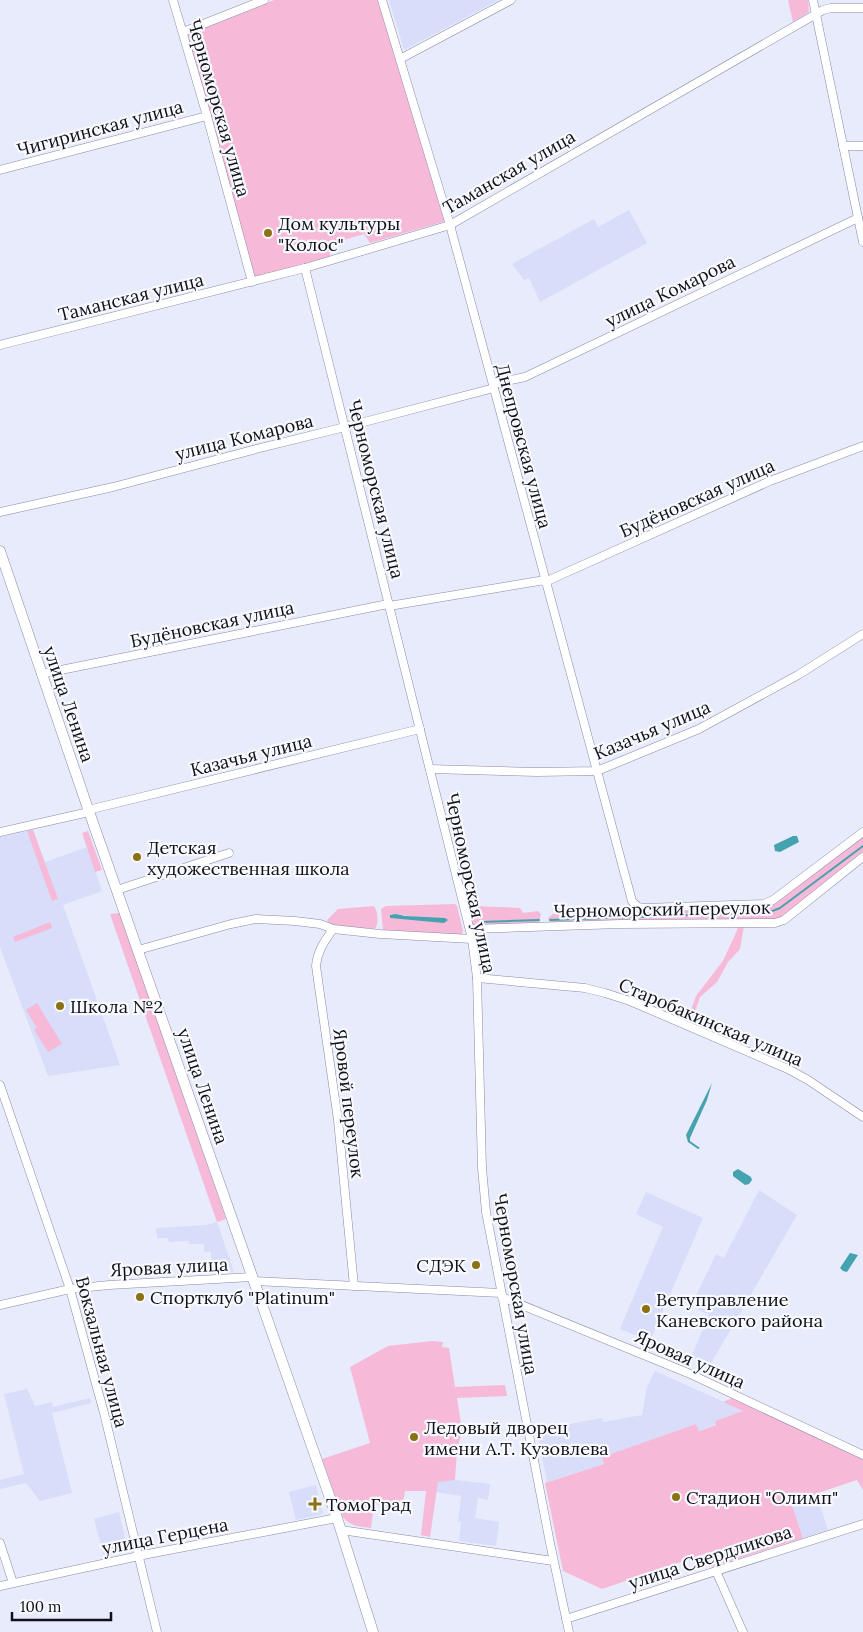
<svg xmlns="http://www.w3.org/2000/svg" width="863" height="1632" font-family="Lora,serif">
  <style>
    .built { fill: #d8ddf9 }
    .green { fill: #f7b9d8; fill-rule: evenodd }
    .water { fill: #45a3b0 }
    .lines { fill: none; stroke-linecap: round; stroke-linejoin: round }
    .stream { stroke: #45a3b0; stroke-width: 2 }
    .minor-casing { stroke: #878ba4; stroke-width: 9 }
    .major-casing { stroke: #878ba4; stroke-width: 11 }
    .minor { stroke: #fff; stroke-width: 8 }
    .major { stroke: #fff; stroke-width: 10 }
    .poi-dot { fill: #8a7113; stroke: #f7f9fe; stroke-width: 2 }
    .labels { text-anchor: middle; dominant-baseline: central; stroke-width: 4.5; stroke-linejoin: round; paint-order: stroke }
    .street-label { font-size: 18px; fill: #0f1019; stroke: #f7f9fe }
    .poi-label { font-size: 18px; fill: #0f1019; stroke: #f7f9fe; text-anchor: start }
  </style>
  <rect width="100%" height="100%" fill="#e8ebfb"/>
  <g class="built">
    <polygon points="389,0 499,0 404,50"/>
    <polygon points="629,210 647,243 540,302 529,278 524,280 512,264 594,219 598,227"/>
    <polygon points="33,830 45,862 87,847 102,891 63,905 120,1065 48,1076 0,947 0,837"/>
    <polygon points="759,1190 797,1215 710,1365 691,1357 709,1315 691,1306 716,1254 724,1258"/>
    <polygon points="646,1192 703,1218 650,1341 620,1329 663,1227 636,1214"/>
    <polygon points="217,1222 234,1272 212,1273 211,1252 204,1252 204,1244 189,1244 189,1241 169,1242 168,1238 157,1238 156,1228 206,1225"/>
    <polygon points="655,1371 744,1411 716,1421 716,1424 698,1431 696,1424 602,1457 604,1464 547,1482 537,1430 602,1418 603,1422 642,1415 647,1387"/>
    <polygon points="27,1389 35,1406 52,1402 53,1407 90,1398 91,1403 52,1413 72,1493 40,1501 26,1483 0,1489 0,1480 24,1474 4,1394"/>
    <polygon points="455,1480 490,1484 488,1500 478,1498 475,1518 499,1522 496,1546 459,1541 461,1522 458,1522 461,1496 436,1492 438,1481"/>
    <polygon points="316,1485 323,1514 296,1520 289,1492"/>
    <polygon points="816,1493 828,1530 803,1538 791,1502"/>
    <polygon points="119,1512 128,1551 104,1557 94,1519"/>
  </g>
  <g class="green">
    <polygon points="274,0 380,0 446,221 370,243 364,234 330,244 330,257 255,277 187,35"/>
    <polygon points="788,0 808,0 809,12 793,22"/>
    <polygon points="33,830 58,899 52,901 27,831"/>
    <polygon points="88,831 102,870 95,872 82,833"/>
    <polygon points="863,835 863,853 786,914 777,919 551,924 548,918 553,914 625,910 632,906 763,906"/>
    <path d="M455 904 457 906 463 931 462 934 460 935 383 930 381 909 386 906ZM396 914 447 922 390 918Z"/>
    <path d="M374 906C378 912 379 923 375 929L335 926 328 922 327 920 338 909Z"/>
    <polygon points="473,906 520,908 523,913 538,911 541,914 539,923 473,927 469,911"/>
    <polygon points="120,913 226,1219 217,1222 110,914"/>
    <polygon points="50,922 52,928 15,942 13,937"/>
    <polygon points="739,926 744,926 740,949 728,962 717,982 700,997 692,1020 688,1018 696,996 723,961"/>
    <polygon points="37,1003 62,1044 48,1052 34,1030 37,1028 26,1010"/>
    <path d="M432 1341 443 1342 442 1347 449 1348 455 1387 505 1385 507 1396 457 1398 462 1431 457 1450 455 1480 438 1482 430 1537 421 1535 426 1491H405L402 1508 374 1504 371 1528C357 1526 347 1526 341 1513L322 1459 370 1443 350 1367 388 1346Z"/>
    <polygon points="734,1397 863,1457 863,1490 857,1480 791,1502 803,1538 712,1567 707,1553 602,1589 563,1571 545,1483 604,1464 602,1457 696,1424 699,1431 716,1425 715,1421 743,1411 723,1402"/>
  </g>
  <g class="water">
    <polygon points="793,836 797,836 799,842 780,852 775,851 774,845"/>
    <polygon points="396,914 405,916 445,918 448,920 444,923 390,918 390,915"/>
    <polygon points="712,1083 707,1100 690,1138 690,1141 700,1148 698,1149 688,1142 686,1135"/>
    <polygon points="738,1169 751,1177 752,1180 749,1184 745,1185 733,1176 733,1172"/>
    <polygon points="850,1253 858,1255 847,1272 843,1271 840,1268"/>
  </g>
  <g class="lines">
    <g class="stream">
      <polyline points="550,920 770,912 780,908 863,846"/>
      <polyline points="481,922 539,920"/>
    </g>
    <defs>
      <g id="minor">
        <polyline points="173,0 207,116 252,282"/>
        <polyline points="382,0 450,225 632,901 638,907 644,908 764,904 773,900 863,832"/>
        <polyline points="813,0 863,242"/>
        <polyline points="183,32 264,0"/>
        <polyline points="400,59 511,0"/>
        <polyline points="843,146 863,146"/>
        <polyline points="0,170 207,116"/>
        <polyline points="305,268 472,939 477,978 482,1168 486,1212 550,1543 569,1632"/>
        <polyline points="0,345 305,268 450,225 823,10 831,8 863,8"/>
        <polyline points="493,384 525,377 858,218"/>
        <polyline points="0,512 113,487 256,449 345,427 494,388"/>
        <polyline points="545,582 770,481 863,446"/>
        <polyline points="389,606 545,580"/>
        <polyline points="41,674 388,604"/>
        <polyline points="430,769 537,772 597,771 699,729 798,675 863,634"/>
        <polyline points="88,810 420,729"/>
        <polyline points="0,832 89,812"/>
        <polyline points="117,890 229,853"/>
        <path d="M333 929C325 941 317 951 316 966L338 1120 354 1286"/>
        <polyline points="470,929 620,924 775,923 784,920 863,857"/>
        <polyline points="138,950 231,924 256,919 295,921 320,924 333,929 380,934 472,939"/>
        <polyline points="477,978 585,988 605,993 630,1001 788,1069 808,1080 863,1117"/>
        <polyline points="0,1085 70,1289 104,1413 157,1632"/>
        <polyline points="254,1281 501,1293"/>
        <polyline points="502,1297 688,1373 863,1455"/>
        <polyline points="0,1305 70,1289 109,1285 252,1277"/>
        <polyline points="341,1530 553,1561"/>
        <polyline points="0,1543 13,1583"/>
        <polyline points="716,1571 743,1632"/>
        <polyline points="0,1586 148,1554 337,1518"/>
        <polyline points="566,1619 863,1524"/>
      </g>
      <polyline id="major" points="0,551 85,800 337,1518 373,1632"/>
    </defs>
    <use href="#minor" class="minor-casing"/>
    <use href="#major" class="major-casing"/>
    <use href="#minor" class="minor"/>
    <use href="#major" class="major"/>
  </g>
  <g class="poi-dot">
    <circle cx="268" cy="233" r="5"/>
    <circle cx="137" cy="857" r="5"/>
    <circle cx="60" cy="1006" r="5"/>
    <circle cx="476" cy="1265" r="5"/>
    <circle cx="140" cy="1297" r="5"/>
    <circle cx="646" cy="1309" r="5"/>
    <circle cx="414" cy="1437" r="5"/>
    <circle cx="676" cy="1497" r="5"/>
    <path d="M312.5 1496.5h5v5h5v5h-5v5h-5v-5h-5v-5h5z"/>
  </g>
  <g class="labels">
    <g class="street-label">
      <text transform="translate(219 108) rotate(74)">Черноморская улица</text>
      <text transform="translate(100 128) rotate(-15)">Чигиринская улица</text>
      <text transform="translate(509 172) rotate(-30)">Таманская улица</text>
      <text transform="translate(670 291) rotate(-26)">улица Комарова</text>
      <text transform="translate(131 297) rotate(-14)">Таманская улица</text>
      <text transform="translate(244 437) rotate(-14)">улица Комарова</text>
      <text transform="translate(524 446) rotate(75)">Днепровская улица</text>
      <text transform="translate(376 489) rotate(76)">Черноморская улица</text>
      <text transform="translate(697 498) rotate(-24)">Будёновская улица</text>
      <text transform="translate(212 624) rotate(-12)">Будёновская улица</text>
      <text transform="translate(69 704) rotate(71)">улица Ленина</text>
      <text transform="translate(652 730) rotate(-23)">Казачья улица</text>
      <text transform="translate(251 755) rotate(-14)">Казачья улица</text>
      <text transform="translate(471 883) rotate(78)">Черноморская улица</text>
      <text transform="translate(662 909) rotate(-1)">Черноморский переулок</text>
      <text transform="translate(711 1022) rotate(23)">Старобакинская улица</text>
      <text transform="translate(203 1086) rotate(71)">улица Ленина</text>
      <text transform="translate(349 1103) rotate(83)">Яровой переулок</text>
      <text transform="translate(169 1267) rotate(-3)">Яровая улица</text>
      <text transform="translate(516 1284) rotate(80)">Черноморская улица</text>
      <text transform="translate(102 1352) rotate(75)">Вокзальная улица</text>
      <text transform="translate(690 1359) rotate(24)">Яровая улица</text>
      <text transform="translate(165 1536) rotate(-11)">улица Герцена</text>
      <text transform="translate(710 1557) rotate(-18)">улица Свердликова</text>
    </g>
    <g class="poi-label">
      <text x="278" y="223">Дом культуры<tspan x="278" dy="21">"Колос"</tspan></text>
      <text x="147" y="847">Детская<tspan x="147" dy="21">художественная школа</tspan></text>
      <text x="70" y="1006">Школа №2</text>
      <text x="466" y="1265" text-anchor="end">СДЭК</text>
      <text x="150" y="1297">Спортклуб "Platinum"</text>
      <text x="656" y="1299">Ветуправление<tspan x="656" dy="21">Каневского района</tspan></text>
      <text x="424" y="1427">Ледовый дворец<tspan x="424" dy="21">имени А.Т. Кузовлева</tspan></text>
      <text x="686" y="1497">Стадион "Олимп"</text>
      <text x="326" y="1504">ТомоГрад</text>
    </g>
  </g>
  <path d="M12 1612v8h99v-8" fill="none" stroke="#0f1019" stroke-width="2.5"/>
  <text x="20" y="1612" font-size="15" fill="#0f1019" stroke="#f7f9fe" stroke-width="4" paint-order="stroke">100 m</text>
</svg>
